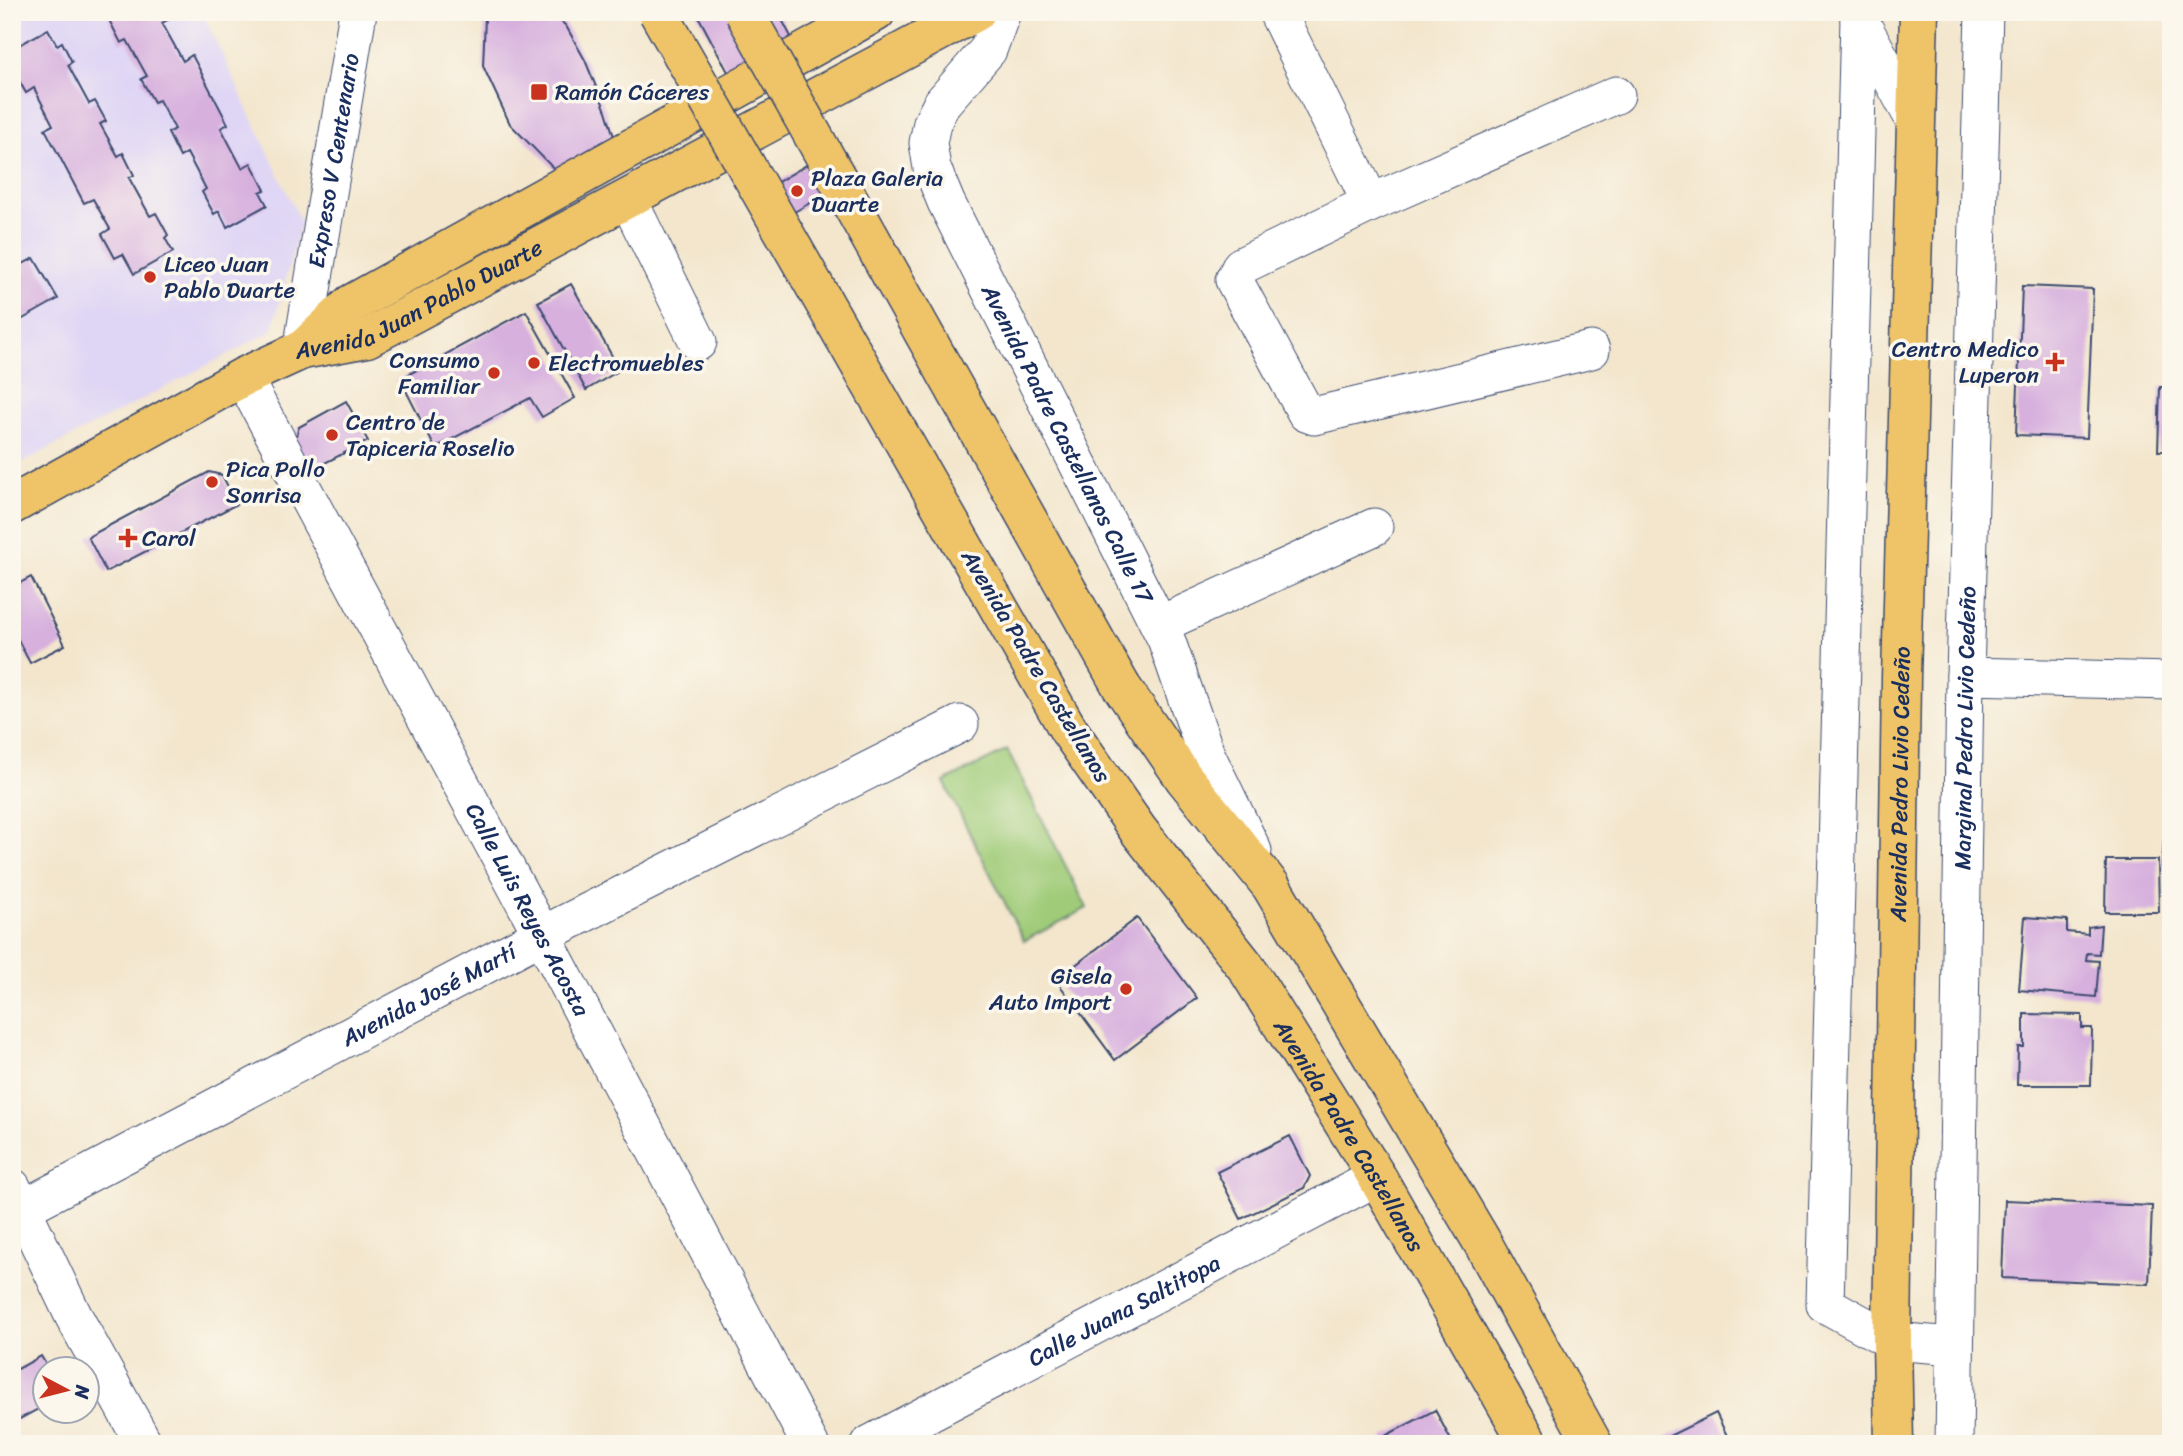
<svg xmlns="http://www.w3.org/2000/svg" width="2183" height="1456" font-family="Sriracha,sans-serif">
  <style>
    .built { fill: #dfd5f5 }
    .green { fill: #a0cc79; stroke: #5e7e6c; stroke-width: 2 }
    .building { fill: #d7b0de }
    .lines { fill: none; stroke-linecap: round; stroke-linejoin: round }
    .minor-casing { stroke: #3b4a6f; stroke-width: 39 }
    .major-casing { stroke: #3b4a6f; stroke-width: 41 }
    .minor { stroke: #fff; stroke-width: 37 }
    .major { stroke: #efc469; stroke-width: 38 }
    .major-bridge-casing { stroke: #3b4a6f; stroke-width: 41; stroke-linecap: butt }
    .major-bridge { stroke: #efc469; stroke-width: 38 }
    .poi-dot { fill: #c8321e; stroke: #fbf7ec; stroke-width: 2.5 }
    .labels { text-anchor: middle; dominant-baseline: central; stroke-width: 7; stroke-linejoin: round; paint-order: stroke }
    .poi-label { font-size: 23px; fill: #1b2f5e; stroke: #fbf7ec; text-anchor: start }
    .street-label { font-size: 23px; fill: #1b2f5e; stroke: #fbf7ec }
  </style>
  <rect width="100%" height="100%" fill="#fbf7ec"/>
  <filter id="ink" filterUnits="userSpaceOnUse"><feTurbulence type="fractalNoise" baseFrequency=".0143" numOctaves="2"/><feDisplacementMap in="SourceGraphic" scale="14" xChannelSelector="R" yChannelSelector="G"/><feConvolveMatrix kernelMatrix="1 2 1 2 8 2 1 2 1" color-interpolation-filters="sRGB"/></filter>
  <filter id="wash" filterUnits="userSpaceOnUse"><feTurbulence type="fractalNoise" baseFrequency=".00686" numOctaves="4" result="noise"/><feDisplacementMap in="SourceGraphic" scale="28" xChannelSelector="R" yChannelSelector="G"/><feGaussianBlur stdDeviation="1.57" result="paint"/><feColorMatrix in="noise" values="0 0 0 0 0 0 0 0 0 0 0 0 0 0 0 0 0 1.4 0 .05"/><feComposite in="paint" operator="in"/></filter>
  <g filter="url(#wash)">
    <rect width="100%" height="100%" fill="#f3e6cd"/>
    <polygon class="built" points="12,12 202,12 301,222 272,331 12,468"/>
    <polygon class="green" points="1007,750 1087,908 1024,941 944,782"/>
    <g id="blocks">
      <g class="building">
        <polygon points="110,12 168,12 171,18 162,23 183,61 192,55 228,124 221,128 242,168 251,163 265,190 260,192 267,205 227,227 219,211 214,214 202,192 206,189 187,153 180,157 168,133 175,129 159,100 154,102 141,79 147,76 127,40 121,43 108,18 112,16"/>
        <polygon points="490,12 550,12 566,26 585,60 606,111 615,140 558,173 510,124 483,66 485,18"/>
        <polygon points="696,12 778,12 799,52 736,87"/>
        <polygon points="48,29 57,45 62,42 72,62 68,65 89,104 95,101 106,121 100,124 118,156 123,153 134,175 129,178 150,216 156,213 168,235 165,238 173,252 134,274 123,254 115,258 102,234 110,229 93,199 84,203 45,129 53,125 34,88 26,93 12,68 12,63 15,62 12,49"/>
        <polygon points="810,163 827,193 784,218 766,189"/>
        <polygon points="12,252 19,266 34,258 58,299 12,325"/>
        <polygon points="571,284 620,370 586,390 538,302"/>
        <polygon points="2022,286 2093,289 2087,438 2016,435"/>
        <polygon points="526,311 575,398 542,417 530,398 435,448 400,379"/>
        <polygon points="2160,387 2171,387 2171,451 2158,451"/>
        <polygon points="346,401 368,441 309,471 294,443 299,427"/>
        <polygon points="209,472 222,475 237,504 106,572 88,537"/>
        <polygon points="31,577 65,645 30,663 12,628 12,587"/>
        <polygon points="2166,810 2171,810 2171,866 2162,866"/>
        <polygon points="2106,860 2158,860 2159,912 2105,912"/>
        <polygon points="2025,917 2067,920 2067,932 2088,934 2088,927 2101,925 2099,954 2087,953 2086,960 2099,961 2096,997 2019,990"/>
        <polygon points="1137,918 1197,998 1115,1060 1056,980"/>
        <polygon points="2024,1014 2082,1015 2082,1028 2092,1028 2091,1085 2017,1085 2018,1047 2024,1047"/>
        <polygon points="1290,1136 1310,1176 1304,1188 1241,1219 1217,1172"/>
        <polygon points="2005,1200 2152,1206 2149,1284 2002,1278"/>
        <polygon points="41,1356 48,1368 46,1368 46,1405 16,1421 12,1414 12,1372"/>
        <polygon points="1435,1410 1453,1444 1387,1444 1383,1437"/>
        <polygon points="1716,1413 1731,1444 1653,1444"/>
      </g>
    </g>
  </g>
  <g filter="url(#ink)">
    <use href="#blocks" fill-opacity="0" stroke="#3b4a6f" stroke-width="2"/>
    <g class="lines">
      <defs>
        <g id="minor">
          <path id="s1" d="M1002 12 988 50 942 103 932 123 928 143 932 168 946 202 1166 639 1206 754 1253 851"/>
          <polyline points="1277,12 1371,203"/>
          <polyline points="1859,18 1825,1304 1892,1341 1954,1346"/>
          <polyline points="1859,19 1916,123"/>
          <polyline points="628,199 698,342"/>
          <path id="s2" d="M302 350 358 12"/>
          <polyline points="1591,350 1314,416 1306,413 1234,280 1241,266 1371,203 1616,95"/>
          <path id="s3" d="M243 377 542 935 810 1444"/>
          <polyline points="1159,625 1374,527"/>
          <polyline points="1965,676 2171,681"/>
          <polyline points="12,1187 73,1315 144,1444"/>
          <path id="s4" d="M12 1214 542 935 960 724"/>
          <path id="s5" d="M870 1444 1377 1177"/>
          <path id="s6" d="M1954 1444 1965 676 1984 12"/>
        </g>
        <g id="major">
          <polyline points="302,350 351,304 876,12"/>
          <path id="s7" d="M12 505 243 377 302 350 367 338 976 12"/>
          <polyline points="1121,686 1184,778 1271,886 1481,1240 1593,1444"/>
          <path id="s8" d="M1068 729 1138 830 1246 967 1377 1177 1529 1444"/>
          <path id="s9" d="M1894 1444 1892 1341 1901 678 1919 12"/>
        </g>
      </defs>
      <use href="#minor" class="minor-casing"/>
      <use href="#major" class="major-casing"/>
      <use href="#minor" class="minor"/>
      <use href="#major" class="major"/>
      <defs>
        <g id="major-bridge">
          <polyline points="658,12 1068,729"/>
          <polyline points="744,12 1121,686"/>
        </g>
      </defs>
      <use href="#major-bridge" class="major-bridge-casing"/>
      <use href="#major-bridge" class="major-bridge"/>
    </g>
  </g>
  <g class="poi-dot">
    <rect x="530" y="83" width="18" height="18" rx="3.5"/>
    <circle cx="797" cy="191" r="7"/>
    <circle cx="150" cy="277" r="7"/>
    <path d="M2051.5 351.5h7v7h7v7h-7v7h-7v-7h-7v-7h7z"/>
    <circle cx="534" cy="363" r="7"/>
    <circle cx="494" cy="373" r="7"/>
    <circle cx="332" cy="435" r="7"/>
    <circle cx="212" cy="482" r="7"/>
    <path d="M124.5 527.5h7v7h7v7h-7v7h-7v-7h-7v-7h7z"/>
    <circle cx="1126" cy="989" r="7"/>
  </g>
  <g class="labels">
    <g class="poi-label">
      <text x="555" y="92">Ramón Cáceres</text>
      <text x="811" y="178">Plaza Galeria<tspan x="811" dy="26">Duarte</tspan></text>
      <text x="164" y="264">Liceo Juan<tspan x="164" dy="26">Pablo Duarte</tspan></text>
      <text x="2039" y="349" text-anchor="end">Centro Medico<tspan x="2039" dy="26">Luperon</tspan></text>
      <text x="480" y="360" text-anchor="end">Consumo<tspan x="480" dy="26">Familiar</tspan></text>
      <text x="548" y="363">Electromuebles</text>
      <text x="346" y="422">Centro de<tspan x="346" dy="26">Tapiceria Roselio</tspan></text>
      <text x="226" y="469">Pica Pollo<tspan x="226" dy="26">Sonrisa</tspan></text>
      <text x="142" y="538">Carol</text>
      <text x="1112" y="976" text-anchor="end">Gisela<tspan x="1112" dy="26">Auto Import</tspan></text>
    </g>
    <g class="street-label">
      <text stroke="none"><textPath href="#s2" startOffset="192">Expreso V Centenario</textPath></text>
      <text stroke="none"><textPath href="#s7" startOffset="457">Avenida Juan Pablo Duarte</textPath></text>
      <text stroke="none"><textPath href="#s1" startOffset="486">Avenida Padre Castellanos Calle 17</textPath></text>
      <text transform="translate(1036 666) rotate(59)">Avenida Padre Castellanos</text>
      <text stroke="none"><textPath href="#s6" startOffset="716">Marginal Pedro Livio Cedeño</textPath></text>
      <text stroke="none"><textPath href="#s9" startOffset="660">Avenida Pedro Livio Cedeño</textPath></text>
      <text stroke="none"><textPath href="#s3" startOffset="604">Calle Luis Reyes Acosta</textPath></text>
      <text stroke="none"><textPath href="#s4" startOffset="471">Avenida José Martí</textPath></text>
      <text stroke="none"><textPath href="#s8" startOffset="495">Avenida Padre Castellanos</textPath></text>
      <text stroke="none"><textPath href="#s5" startOffset="287">Calle Juana Saltitopa</textPath></text>
    </g>
  </g>
  <rect width="2183" height="1456" fill="none" stroke="#fbf7ec" stroke-width="42"/>
  <g transform="translate(66 1390) rotate(97)"><circle r="33" fill="#fbf7ec" stroke="#a1a7b3" stroke-width="2"/>
  <path d="M0-5L12 26L0 18L-12 26Z" fill="#c8321e"/>
  <text y="-10" font-size="19" font-weight="bold" text-anchor="middle" fill="#1b2f5e">N</text>
  </g>
</svg>
